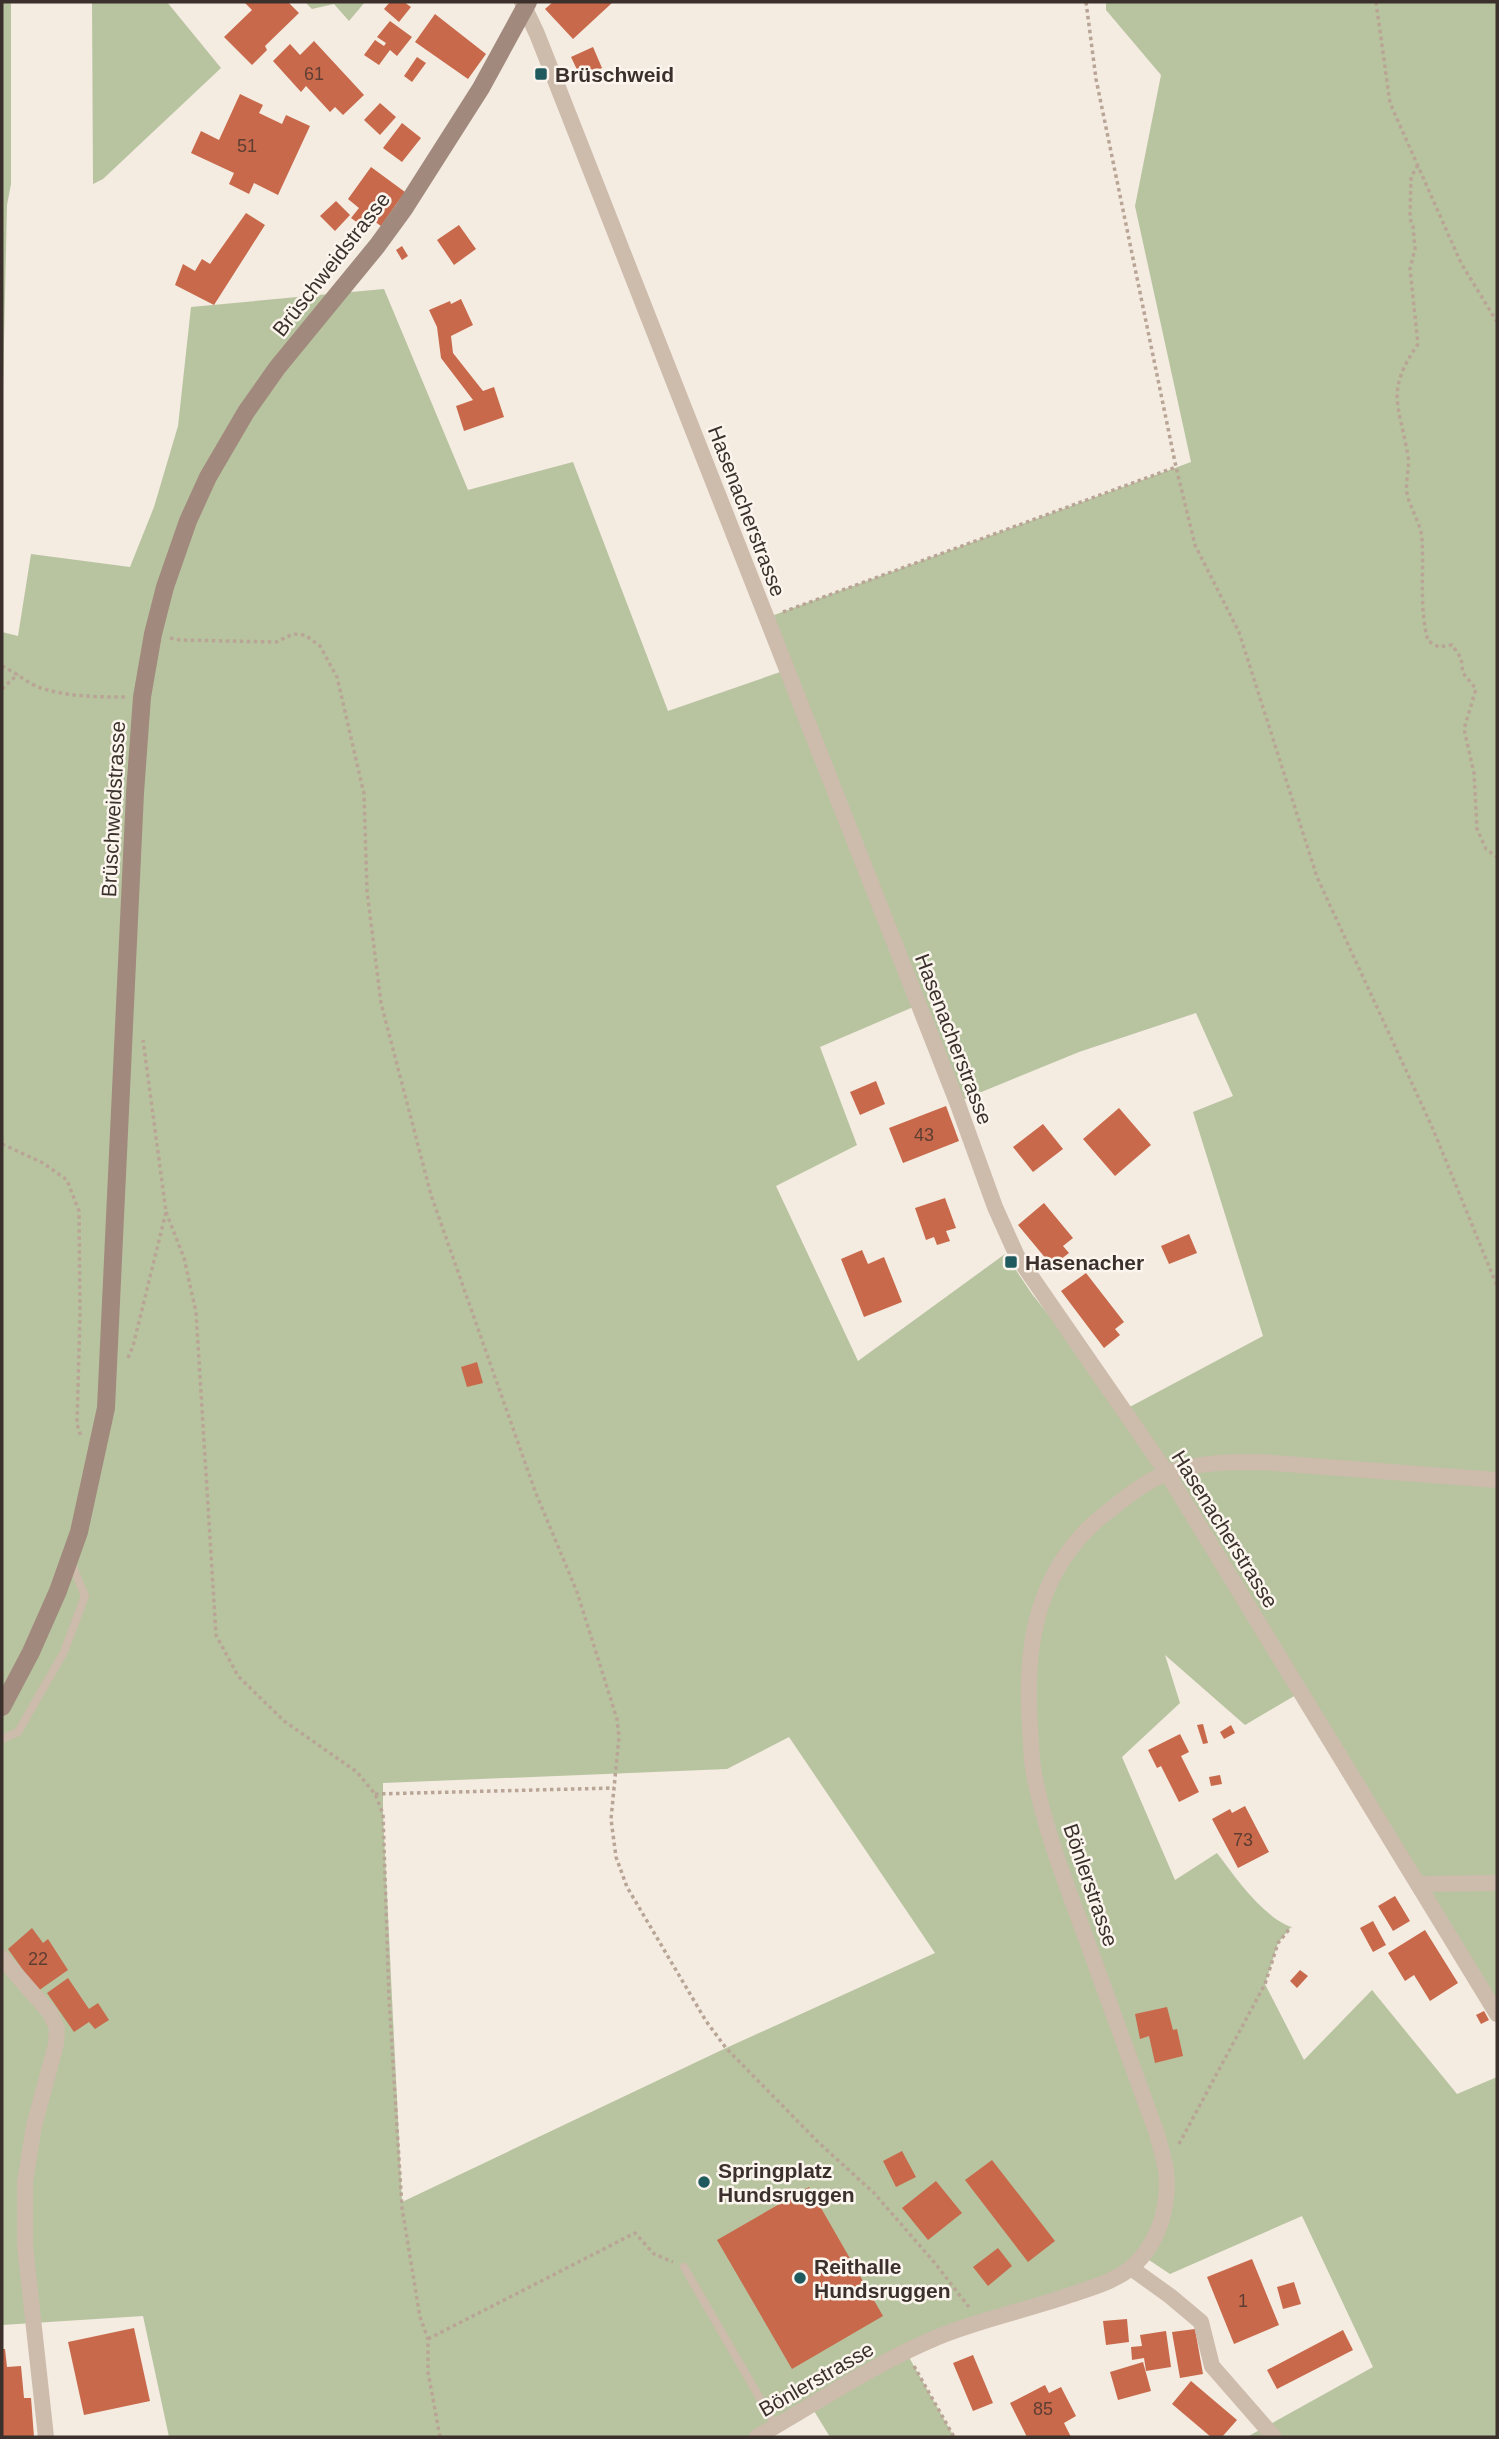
<svg xmlns="http://www.w3.org/2000/svg" width="1499" height="2439" font-family="Helvetica,sans-serif">
  <style>
    .green { fill: #b8c4a0; fill-rule: evenodd }
    .building { fill: #c8694b }
    .lines { fill: none; stroke-linecap: round; stroke-linejoin: round }
    .path { stroke: #b9a596; stroke-width: 3.5; stroke-dasharray: 3.5 3.5; stroke-linecap: butt }
    .lane { stroke: #cdbbac; stroke-width: 8 }
    .street { stroke: #cdbbac; stroke-width: 16 }
    .secondary { stroke: #a18a7d; stroke-width: 18 }
    .poi-dot { fill: #1f5a5e; stroke: #fbf5ee; stroke-width: 2.5 }
    .labels { text-anchor: middle; dominant-baseline: central; stroke-width: 5; stroke-linejoin: round; paint-order: stroke }
    .number-label { font-size: 18px; fill: #5e3e33 }
    .poi-label { font-size: 21px; font-weight: bold; fill: #3b302b; stroke: #fbf5ee; text-anchor: start }
    .street-label { font-size: 21px; fill: #3b302b; stroke: #fbf5ee }
  </style>
  <rect width="100%" height="100%" fill="#f4ebe1"/>
  <g class="green">
    <polygon points="2,2 11,2 11,184 7,205 2,432"/>
    <polygon points="92,2 167,2 221,68 103,179 93,184"/>
    <polygon points="305,2 365,2 349,21 334,4 312,9"/>
    <path d="M1106 2H1497V2014L1301 1692 1245 1725 1165 1655 1180 1703 1122 1757 1175 1880 1217 1853C1236 1878 1262 1916 1291 1927L1278 1943 1265 1984 1304 2060 1372 1990 1457 2094 1497 2077V2437H1247L1373 2367 1302 2216 1170 2274 1143 2256 1131 2268 906 2352 954 2437H830L811 2406 757 2437H169L143 2316 2 2325V632L18 636 31 554 130 567 154 507 178 426 191 307 384 289 468 490 573 462 668 711 786 670 766 618 1191 462 1135 206 1161 75 1106 10ZM918 1005 957 1102 1079 1052 1196 1013 1233 1096 1193 1112 1263 1336 1124 1410 1032 1294 1005 1254 858 1361 776 1186 857 1145 820 1047ZM789 1737 935 1953 726 2048 402 2202 383 1814V1783L727 1769Z"/>
  </g>
  <g class="building">
    <polygon points="244,2 288,2 299,13 265,46 267,50 252,65 224,37 252,10"/>
    <polygon points="390,2 404,2 411,7 399,22 384,9"/>
    <polygon points="553,2 613,2 573,39 545,9"/>
    <polygon points="435,14 486,54 468,79 415,42"/>
    <polygon points="390,21 412,37 397,56 390,50 379,65 364,55 375,40 384,46 386,43 377,37"/>
    <polygon points="314,41 364,95 343,115 335,107 330,112 306,86 301,92 273,61 290,44 300,55"/>
    <polygon points="593,47 602,68 581,78 571,57"/>
    <polygon points="417,57 426,63 412,82 404,76"/>
    <polygon points="240,94 263,105 259,113 282,124 286,115 310,126 278,195 254,183 249,194 229,184 234,173 191,153 201,131 219,140"/>
    <polygon points="380,103 396,117 380,135 364,120"/>
    <polygon points="402,123 421,138 402,162 383,148"/>
    <polygon points="371,167 405,192 381,226 371,219 365,228 351,218 359,208 348,199"/>
    <polygon points="336,201 350,215 335,231 320,216"/>
    <polygon points="246,213 265,225 214,305 175,285 183,264 195,271 202,259 210,264"/>
    <polygon points="459,225 476,249 454,265 437,240"/>
    <polygon points="402,246 408,256 402,260 396,250"/>
    <polygon points="461,299 473,325 451,336 453,353 483,391 494,387 504,417 464,431 456,406 473,400 441,358 437,327 429,310 450,301 451,304"/>
    <polygon points="876,1081 885,1104 860,1115 850,1092"/>
    <polygon points="946,1106 959,1141 903,1163 889,1128"/>
    <polygon points="1119,1108 1151,1145 1115,1176 1083,1139"/>
    <polygon points="1043,1124 1063,1149 1033,1172 1013,1147"/>
    <polygon points="945,1198 956,1228 946,1231 950,1241 937,1245 934,1237 926,1240 915,1208"/>
    <polygon points="1044,1203 1073,1238 1063,1246 1069,1253 1052,1266 1018,1225"/>
    <polygon points="1189,1234 1197,1253 1169,1264 1161,1246"/>
    <polygon points="862,1250 868,1264 884,1257 902,1302 864,1317 841,1259"/>
    <polygon points="1086,1273 1124,1322 1115,1329 1120,1335 1104,1348 1061,1291"/>
    <polygon points="477,1362 483,1383 467,1387 461,1367"/>
    <polygon points="1203,1724 1208,1743 1203,1744 1197,1725"/>
    <polygon points="1231,1725 1235,1733 1224,1739 1220,1732"/>
    <polygon points="1180,1734 1189,1752 1181,1756 1199,1792 1179,1802 1161,1766 1157,1768 1148,1750"/>
    <polygon points="1220,1775 1222,1784 1211,1786 1209,1777"/>
    <polygon points="1245,1806 1269,1852 1238,1868 1212,1819 1230,1809 1232,1813"/>
    <polygon points="1395,1896 1410,1921 1393,1931 1378,1906"/>
    <polygon points="1373,1921 1386,1945 1373,1952 1360,1928"/>
    <polygon points="32,1928 43,1943 48,1939 68,1970 38,1991 8,1949"/>
    <polygon points="1425,1930 1458,1983 1430,2001 1414,1975 1405,1981 1388,1953"/>
    <polygon points="1300,1970 1308,1976 1297,1988 1290,1981"/>
    <polygon points="68,1978 89,2009 98,2003 109,2020 95,2029 89,2022 74,2032 47,1993"/>
    <polygon points="1167,2007 1173,2030 1177,2029 1183,2056 1155,2063 1149,2036 1140,2039 1135,2014"/>
    <polygon points="1484,2011 1489,2020 1481,2024 1476,2015"/>
    <polygon points="902,2151 916,2177 896,2187 883,2161"/>
    <polygon points="992,2160 1055,2241 1028,2262 965,2180"/>
    <polygon points="936,2181 962,2213 928,2240 902,2208"/>
    <polygon points="809,2187 883,2316 792,2369 717,2240"/>
    <polygon points="998,2248 1012,2266 988,2286 973,2267"/>
    <polygon points="1252,2259 1279,2325 1234,2344 1207,2277"/>
    <polygon points="1294,2282 1301,2304 1283,2309 1277,2287"/>
    <polygon points="1127,2319 1129,2342 1106,2345 1103,2321"/>
    <polygon points="134,2328 150,2401 84,2415 68,2342"/>
    <polygon points="1195,2329 1203,2374 1180,2378 1172,2332"/>
    <polygon points="1343,2330 1353,2350 1277,2389 1267,2370"/>
    <polygon points="1166,2331 1171,2367 1146,2371 1144,2358 1132,2360 1131,2347 1142,2346 1140,2335"/>
    <polygon points="2,2349 5,2349 7,2367 21,2366 24,2398 31,2398 34,2437 2,2437"/>
    <polygon points="973,2355 993,2403 973,2411 953,2363"/>
    <polygon points="1143,2362 1151,2391 1118,2400 1110,2372"/>
    <polygon points="1191,2381 1237,2420 1222,2437 1211,2437 1172,2404"/>
    <polygon points="1045,2385 1049,2393 1061,2387 1076,2416 1064,2423 1071,2437 1027,2437 1010,2403"/>
  </g>
  <g class="lines">
    <g class="path">
      <polyline points="1086,2 1096,79 1176,467 1195,545 1239,632 1317,877 1433,1129 1497,1286"/>
      <polyline points="1376,2 1390,103 1461,263 1497,322"/>
      <path d="M1418 165 1411 177 1410 219 1413 226 1415 249 1410 269 1418 344C1385 392 1399 404 1408 456 1410 468 1405 481 1407 493 1410 509 1421 523 1422 539 1424 573 1419 608 1428 641L1439 647 1452 645 1461 658 1463 673 1476 689 1464 729 1474 773 1477 829 1486 849 1497 857"/>
      <polyline points="783,612 1176,467"/>
      <polyline points="170,638 180,640 276,642 293,634 305,635 320,646 337,677 364,794 367,891 381,1003 431,1195 535,1491 577,1592 617,1719 619,1737 611,1819 616,1857 627,1887 706,2021 726,2048 778,2101 818,2142 874,2193 934,2262 969,2307"/>
      <path d="M2 666C15 672 29 684 41 688 69 697 97 697 126 697"/>
      <polyline points="2,689 18,674"/>
      <polyline points="2,1144 43,1163 67,1180 79,1211 80,1315 77,1424 81,1437"/>
      <polyline points="166,1212 184,1258 196,1312 216,1635 238,1676 284,1721 357,1772 375,1794 383,1814 389,1998 402,2208 420,2317 428,2339 428,2372 440,2437"/>
      <polyline points="128,1358 133,1346 166,1212 143,1040"/>
      <polyline points="375,1794 614,1788"/>
      <polyline points="1179,2144 1265,1984 1278,1943 1291,1927"/>
      <polyline points="428,2339 635,2233 654,2254 673,2262"/>
      <polyline points="914,2366 954,2437"/>
    </g>
    <g class="lane">
      <polyline points="2,1739 18,1732 64,1652 85,1596 71,1562"/>
      <polyline points="684,2267 776,2426"/>
    </g>
    <g class="street">
      <polyline points="522,2 537,34 957,1102 995,1207 1017,1256 1167,1473 1497,2014"/>
      <polyline points="1419,1884 1497,1883"/>
      <polyline points="2,1958 50,2013 57,2028 56,2044 34,2126 25,2182 25,2246 46,2437"/>
      <polyline points="1131,2268 1170,2296 1201,2322 1212,2366 1274,2437"/>
      <path d="M757 2437C815 2404 877 2362 938 2337 979 2320 1027 2310 1070 2295 1091 2288 1116 2281 1132 2267 1159 2243 1170 2205 1166 2170 1164 2158 1160 2146 1157 2134 1135 2075 1114 2015 1092 1955 1071 1896 1046 1836 1034 1774 1031 1759 1031 1742 1030 1727 1024 1644 1037 1567 1106 1513 1125 1498 1144 1482 1167 1473 1197 1462 1231 1462 1261 1462L1497 1480"/>
    </g>
    <polyline class="secondary" points="2,1707 31,1652 58,1591 79,1532 106,1408 135,793 142,697 153,634 165,587 188,521 208,477 246,412 277,368 377,246 404,209 481,88 528,2"/>
  </g>
  <g class="poi-dot">
    <rect x="534" y="67" width="14" height="14" rx="3.5"/>
    <rect x="1004" y="1255" width="14" height="14" rx="3.5"/>
    <circle cx="704" cy="2182" r="7"/>
    <circle cx="800" cy="2278" r="7"/>
  </g>
  <g class="labels">
    <g class="number-label">
      <text x="314" y="74">61</text>
      <text x="247" y="146">51</text>
      <text x="924" y="1135">43</text>
      <text x="1243" y="1840">73</text>
      <text x="38" y="1959">22</text>
      <text x="1243" y="2301">1</text>
      <text x="1043" y="2409">85</text>
    </g>
    <g class="poi-label">
      <text x="555" y="74">Brüschweid</text>
      <text x="1025" y="1262">Hasenacher</text>
      <text x="718" y="2170">Springplatz<tspan x="718" dy="24">Hundsruggen</tspan></text>
      <text x="814" y="2266">Reithalle<tspan x="814" dy="24">Hundsruggen</tspan></text>
    </g>
    <g class="street-label">
      <text transform="translate(331 264) rotate(-52)">Brüschweidstrasse</text>
      <text transform="translate(747 511) rotate(69)">Hasenacherstrasse</text>
      <text transform="translate(113 809) rotate(-87)">Brüschweidstrasse</text>
      <text transform="translate(954 1039) rotate(69)">Hasenacherstrasse</text>
      <text transform="translate(1225 1529) rotate(58)">Hasenacherstrasse</text>
      <text transform="translate(1091 1885) rotate(71)">Bönlerstrasse</text>
      <text transform="translate(816 2379) rotate(-30)">Bönlerstrasse</text>
    </g>
  </g>
  <rect width="1499" height="2439" fill="none" stroke="#3b302b" stroke-width="7"/>
</svg>
